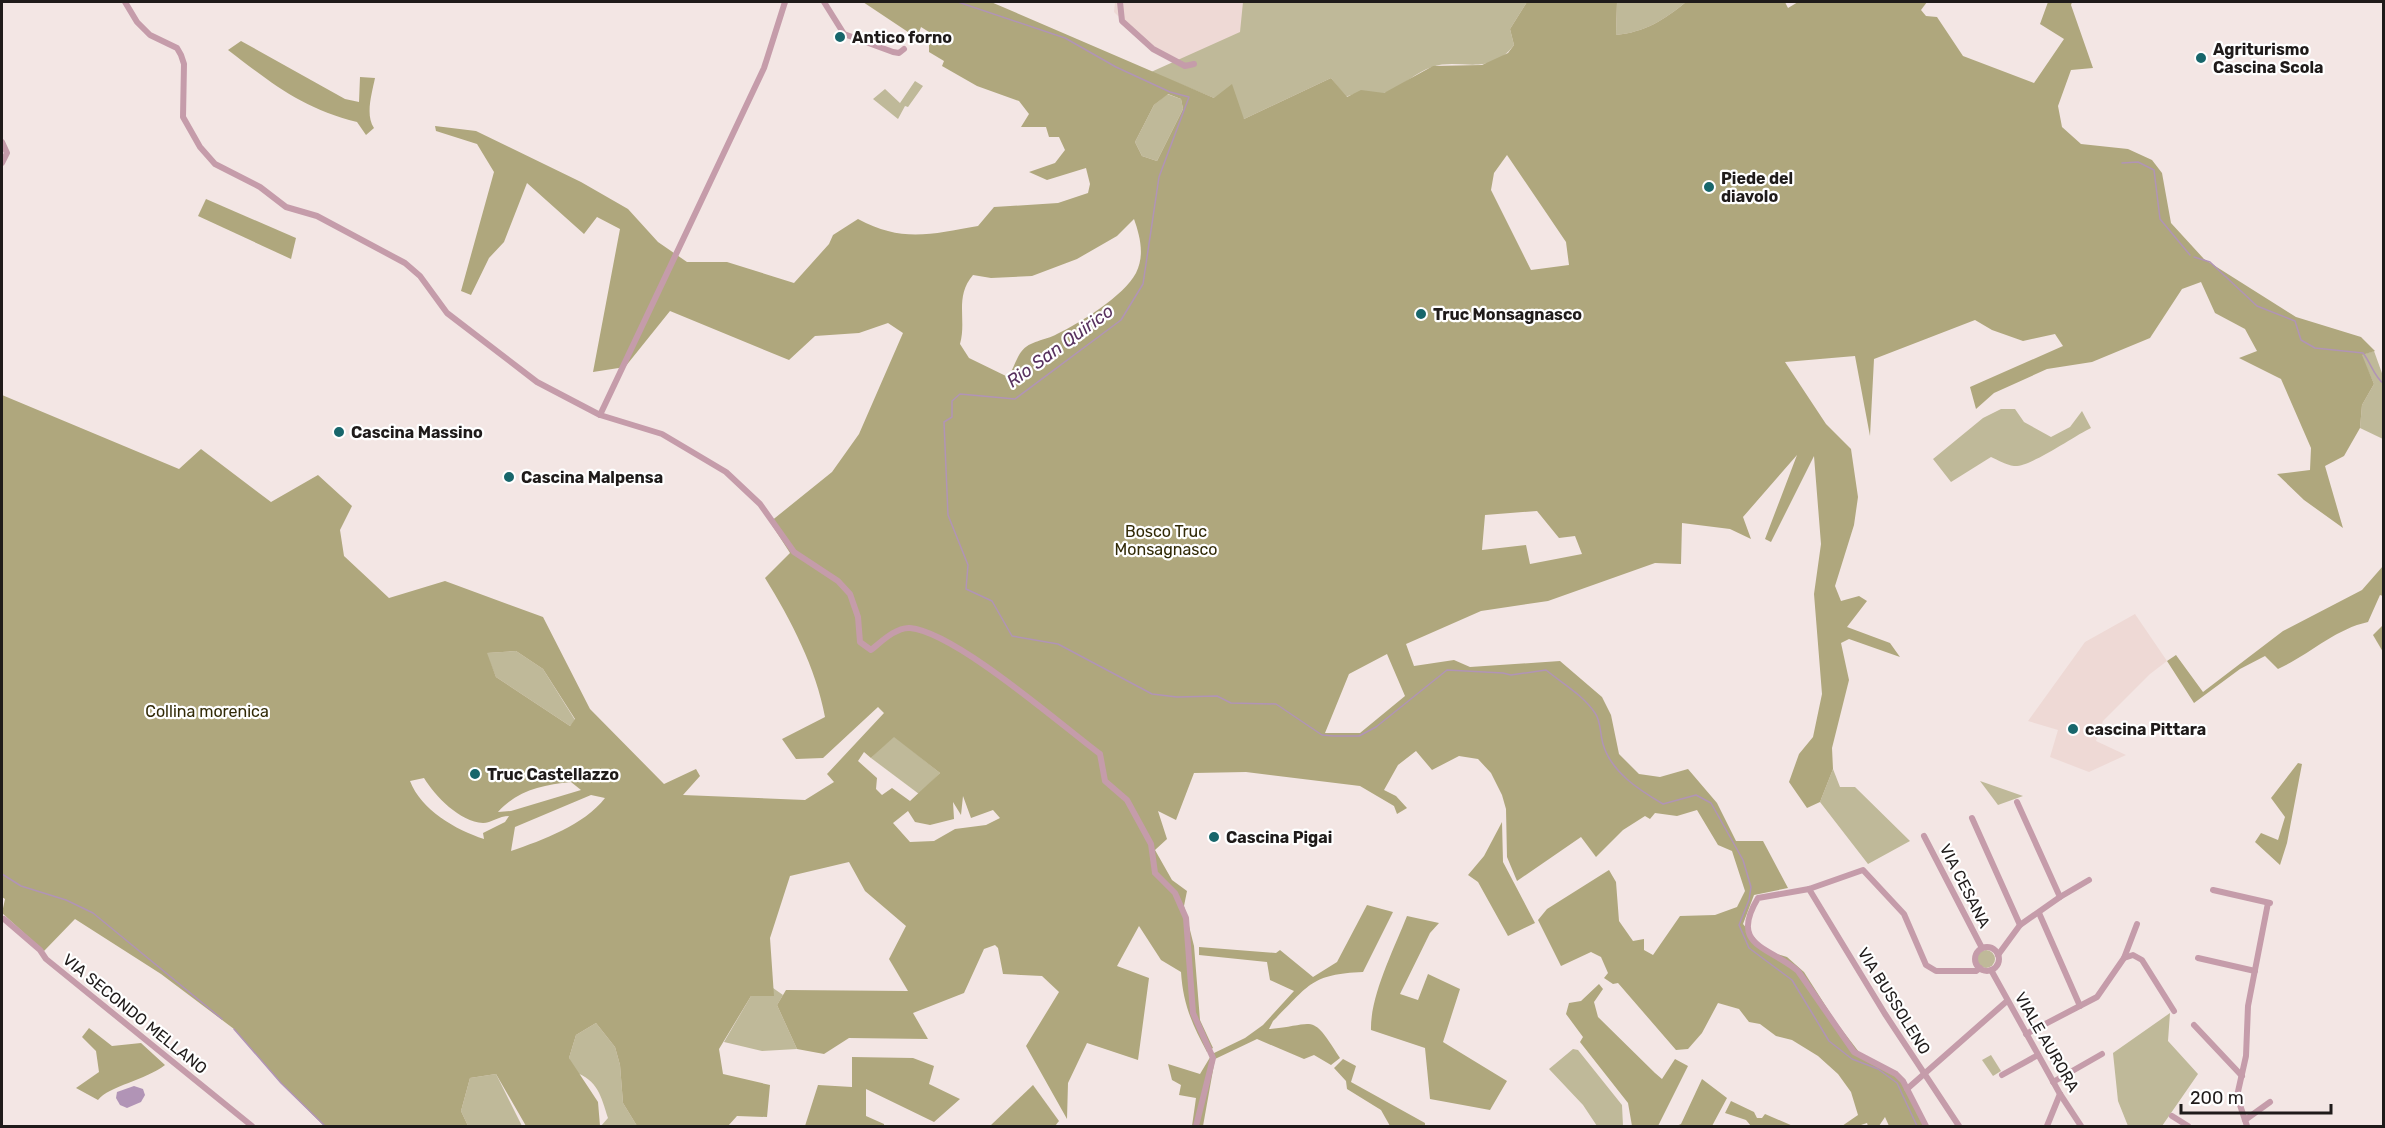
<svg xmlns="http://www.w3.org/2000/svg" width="2385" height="1128" font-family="Rubik,sans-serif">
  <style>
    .built { fill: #eed9d5 }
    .green { fill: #bfb999 }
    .forest { fill: #afa77d; fill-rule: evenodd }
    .water { fill: #b194b6 }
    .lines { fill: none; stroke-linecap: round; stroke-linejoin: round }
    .stream { stroke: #b194b6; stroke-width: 1.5 }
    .minor { stroke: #c59caa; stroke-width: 6 }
    .poi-dot { fill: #17666b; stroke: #fff; stroke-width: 2 }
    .labels { text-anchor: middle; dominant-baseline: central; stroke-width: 4.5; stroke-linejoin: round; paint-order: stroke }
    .poi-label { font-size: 16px; font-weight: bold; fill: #1f1b1a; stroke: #fff; text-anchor: start }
    .park-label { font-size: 16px; fill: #312a06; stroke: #fff }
    .street-label { font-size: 16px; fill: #1f1b1a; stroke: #fff }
    .water-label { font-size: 18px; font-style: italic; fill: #58325f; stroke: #fff }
  </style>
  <rect width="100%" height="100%" fill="#f3e6e4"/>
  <g class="built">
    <polygon points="1115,2 1246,2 1245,34 1194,70 1148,45 1114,12"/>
    <polygon points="2135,614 2167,661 2150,674 2103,721 2096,741 2126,755 2089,772 2050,757 2058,730 2028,721 2085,642"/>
  </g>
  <g class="green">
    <path d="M1243 2H1527L1510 29 1514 45C1489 78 1459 57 1432 67 1416 72 1403 86 1387 92 1375 97 1366 88 1346 97L1331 78 1244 119 1214 98 1151 72 1240 32Z"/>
    <path d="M1617 2H1686C1664 20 1645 32 1616 35Z"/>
    <polygon points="915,81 923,86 908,107 905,106 898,119 873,99 885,89 900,103"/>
    <polygon points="1167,94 1181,99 1183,109 1157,161 1142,156 1135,142 1154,105"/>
    <polygon points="2374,351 2383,376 2383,439 2360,428 2362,405 2374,384 2361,355"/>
    <path d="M2001 409H2015L2024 422 2051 437 2070 427 2082 411 2091 428C2074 436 2029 468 2014 466 2006 465 1998 460 1991 457L1951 482 1933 459 1983 418Z"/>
    <polygon points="516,651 543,669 575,720 570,726 496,677 486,653"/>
    <polygon points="894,736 940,773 919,794 871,758"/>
    <polygon points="1833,769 1840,787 1855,787 1910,841 1868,864 1820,802"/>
    <polygon points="1980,781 2023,796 1998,805"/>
    <circle cx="1986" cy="959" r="9"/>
    <polygon points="773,988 783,995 777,1005 797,1049 762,1051 724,1042 751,996 773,996"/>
    <polygon points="2170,1013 2168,1041 2198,1074 2162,1126 2128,1126 2118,1101 2113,1053"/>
    <path d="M596 1023 615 1047 620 1065 623 1103 637 1126H601L608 1118C601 1096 598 1080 574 1072L569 1058 576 1035Z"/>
    <polygon points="1573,1049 1578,1050 1622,1105 1623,1126 1597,1126 1583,1105 1549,1069"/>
    <polygon points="1991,1055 2001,1071 1993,1076 1982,1060"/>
    <polygon points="496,1074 522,1126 468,1126 461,1111 470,1078"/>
  </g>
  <g class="forest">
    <path d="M863 2H991L1214 98 1232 84 1244 119 1331 78 1347 97 1361 90 1384 93 1433 66 1482 65 1508 53 1514 45 1510 29 1527 2H1617L1616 35C1645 32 1664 20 1686 2H1785L1788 8 1798 2H1927L1921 10 1926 16 1937 17 1963 56 2034 83 2064 39 2040 24 2048 2H2072L2071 5 2093 68 2071 70 2058 106 2062 127 2081 144 2128 149 2152 160 2162 173 2171 223 2204 259 2296 317 2361 337 2375 351 2362 355 2374 384 2362 405 2360 428 2344 456 2325 466 2343 528 2304 500 2277 474 2310 470 2311 448 2281 379 2239 358 2257 351 2245 329 2215 313 2201 282 2182 289 2150 338 2092 362 2047 369 1994 393 1976 409 1970 387 2063 346 2055 334 2023 341 1992 330 1975 320 1874 359 1870 436 1855 356 1785 362 1826 424 1851 449 1858 497 1854 525 1835 586 1841 601 1859 596 1867 601 1847 627 1890 643 1900 657 1849 639 1841 643 1849 680 1832 748 1833 769 1820 802 1807 808 1789 782 1799 754 1813 737 1822 694 1814 594 1821 544 1814 456 1771 542 1765 539 1797 455 1743 517 1751 539 1730 529 1682 523 1681 564 1655 563 1548 601 1481 611 1406 644 1414 666 1454 660 1470 667 1560 661 1602 697 1611 715 1619 754 1639 774 1660 777 1688 769 1717 803 1736 841H1763L1788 888 1754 895 1743 924 1759 943 1770 952 1787 957 1804 972 1836 1022 1862 1056 1897 1074 1927 1126H1889L1885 1117 1879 1126H1868L1867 1123 1858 1126H1842L1858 1115 1851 1092 1838 1074 1818 1056 1792 1040 1776 1036 1760 1024 1749 1022 1739 1009 1718 1003 1702 1033 1688 1049 1676 1050 1618 983 1613 984 1604 978 1608 973 1601 957 1591 952 1561 966 1538 920 1547 909 1609 870 1616 882 1619 921 1633 941 1644 939V950L1653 955 1680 916 1715 915 1737 907 1745 891 1732 851 1718 845 1697 810 1677 816 1655 813 1650 819 1645 816 1623 830 1596 857 1581 837 1517 881 1507 857 1506 809 1502 795 1491 773 1478 759 1459 756 1432 770 1416 751 1398 765 1384 790 1396 796 1407 808 1397 814 1394 806 1360 786 1246 772 1194 773 1176 820 1158 811 1167 839 1155 850 1172 880 1187 891 1184 906 1194 946 1200 1020 1213 1048 1207 1052C1192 1024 1183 1004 1181 972L1161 960 1139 926 1117 966 1149 978 1138 1060 1087 1043 1068 1083 1067 1119 1026 1046 1059 992 1042 976 1003 974 998 948 995 945 984 949 964 993 913 1013 928 1039 849 1038 824 1054 797 1049 777 1005 786 990 908 991 889 959 906 926 865 891 849 862 790 876 770 938 774 996H751L719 1049 723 1074 770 1085 767 1117 737 1116 728 1126H637L623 1103 620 1065 615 1047 596 1023 576 1035 569 1058 598 1102 600 1126H526L496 1074 470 1078 461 1111 468 1126H324L281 1083 234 1029 161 974 75 919 44 951 2 913 5 899 2 897V395L179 469 201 449 271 502 318 475 352 506 340 530 344 556 389 598 445 581 543 617 590 709 664 784 696 769 700 776 683 795 805 800 834 782 827 774 884 713 878 707 823 758 796 759 782 739 825 717C816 668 791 620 765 578L790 553 770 522 832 472 859 434 903 333 888 323 859 333 815 336 789 360 670 311 625 367 593 372 620 229 597 217 584 234 527 183 504 242 489 258 471 295 461 291 494 172 477 144 436 131 435 126 476 131 581 182 628 209 658 242 687 262H727L794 283 829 244 833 235 858 219C902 243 932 234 978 226L994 207 1058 203 1088 193 1090 184 1086 168 1047 180 1029 172 1055 163 1065 150 1059 137H1049L1046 127H1021L1029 114 1019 101 977 86 942 66 944 61 929 52V32L921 27 917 38ZM1168 94 1181 99 1183 109 1157 161 1142 156 1135 142 1154 105ZM1507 155 1566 242 1569 265 1531 270 1491 190 1494 173ZM1134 219C1140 236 1145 255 1136 273 1124 296 1080 323 1057 334 1045 341 1030 340 1021 352 1016 359 1013 370 1008 377L969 358 960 344C967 320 954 297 973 275L991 278 1032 276 1077 259 1117 236ZM1537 511 1559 538 1575 536 1582 554 1530 564 1526 545 1482 550 1485 515ZM516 651 543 669 575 719 570 726 496 677 487 653ZM1387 654 1405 696 1360 733H1325L1349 674ZM894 737 940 773 910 801 892 788 882 795 876 789 877 778 858 761 864 752 871 758ZM424 778C435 796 460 822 483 823 491 823 499 816 509 816L505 822 483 833 484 839C456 830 421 810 410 781ZM571 782 581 790 511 811 498 812C518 790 542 785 571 782ZM591 795 605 798C584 825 543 840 511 851L515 827ZM963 796 971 818 993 810 1000 818 986 825 955 829 934 841 910 842 893 823 908 811 915 822 930 825 954 819 953 802 961 815Z"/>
    <path d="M241 41 345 99 359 102 360 77 375 78C372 93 365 115 374 128L366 135 357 122C303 109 271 83 228 50Z"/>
    <polygon points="206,199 296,238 291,259 198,216"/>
    <path d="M2383 566V596L2380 595 2368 622C2335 629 2309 655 2278 669L2265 656 2240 669 2194 703 2167 661 2176 655 2203 692 2283 631 2362 590Z"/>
    <polygon points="2383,625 2383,652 2373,635"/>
    <polygon points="2298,763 2302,764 2287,843 2280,865 2255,842 2261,833 2278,840 2285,817 2271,798"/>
    <polygon points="1502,822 1503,862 1535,923 1508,936 1478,882 1468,875 1484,856"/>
    <path d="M1367 905 1393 912 1363 972C1310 974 1309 986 1273 1021L1269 1029C1317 1025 1310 1011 1340 1058L1331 1065 1314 1055 1304 1059 1257 1039 1215 1059 1203 1126H1192L1196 1098 1179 1095 1181 1085 1172 1080 1168 1064 1200 1074 1212 1054 1245 1038 1263 1025 1294 991 1270 980 1267 962 1199 955V947L1276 953 1280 950 1313 977 1337 962Z"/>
    <path d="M1407 916 1439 923 1430 933 1400 994 1418 1000 1428 974 1460 989 1443 1042 1507 1081 1490 1110 1430 1099 1425 1048 1371 1030C1370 996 1394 949 1407 916Z"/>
    <polygon points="1599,984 1603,989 1594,1002 1598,1017 1655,1073 1662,1079 1675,1059 1688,1066 1658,1126 1632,1126 1628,1103 1580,1042 1583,1037 1566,1014 1569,1003 1581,1001"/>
    <path d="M89 1028 112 1046 141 1043 165 1065C146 1080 109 1086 98 1100L76 1088 99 1072 96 1051 82 1037Z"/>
    <polygon points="852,1057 913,1058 934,1066 929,1084 960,1099 934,1122 866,1089 866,1116 884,1124 884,1126 805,1126 818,1085 852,1087"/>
    <polygon points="1343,1059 1356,1066 1351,1082 1425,1123 1425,1126 1390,1126 1381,1110 1347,1089 1346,1081 1334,1068"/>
    <polygon points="1702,1079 1727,1098 1712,1126 1676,1126 1681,1124"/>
    <polygon points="1033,1085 1059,1121 1055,1126 990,1126"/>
    <polygon points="1731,1101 1754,1112 1757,1118 1762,1118 1765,1114 1793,1126 1751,1126 1746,1120 1725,1113"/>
  </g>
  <polygon class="water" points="134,1086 143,1089 145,1095 141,1102 127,1108 120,1105 116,1098 117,1092"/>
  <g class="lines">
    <g class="stream">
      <path d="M958 2 1065 38 1116 67 1170 92 1189 97 1159 177 1143 284 1121 320 1015 399 960 394 952 401V417L944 422 948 515 968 565 966 589 992 601 1012 636 1058 644 1152 694 1177 697 1217 696 1231 703 1276 704 1322 735 1334 736H1359L1376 727 1447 670 1503 673 1511 675 1546 670C1563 684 1583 695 1595 713 1601 721 1600 734 1603 744 1611 772 1639 790 1663 804L1696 795 1711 803 1743 860 1751 887 1749 900 1739 925 1749 948 1792 980 1829 1041 1852 1059 1878 1069 1897 1083 1917 1126"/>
      <polyline points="2122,163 2138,162 2154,170 2160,219 2190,255"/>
      <path d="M2194 257 2210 262 2257 306 2295 321 2301 340 2315 348 2363 353C2371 363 2374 377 2384 384"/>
      <polyline points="2,874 21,886 66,900 93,913 222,1019"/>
      <polyline points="234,1029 281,1083 325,1126"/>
    </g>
    <g class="minor">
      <path d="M125 2 137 22 150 35 177 48 181 55 184 64 183 117 200 147 215 164 260 187 286 207 317 216 405 263 420 276 447 313 537 382 600 415 662 434 726 472 760 504 794 552 838 581 850 594 858 617 860 642 871 650C881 642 896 627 910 628 955 632 1060 724 1100 754L1105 781 1127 800 1151 844 1155 873 1175 893 1186 918 1193 1013 1213 1058 1196 1126"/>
      <polyline points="824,2 844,34 893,52 899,53 904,49"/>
      <polyline points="1120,2 1122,21 1153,49 1185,66 1194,64"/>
      <polyline points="2,142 7,153 2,163"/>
      <polyline points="600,415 764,68 785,2"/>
      <polyline points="1972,818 2020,925"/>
      <polyline points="1924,836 1982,948"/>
      <polyline points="1809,889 1885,1014 1959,1126"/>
      <polyline points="2213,890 2270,903"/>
      <polyline points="2060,897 2089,880"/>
      <polyline points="2039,913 2080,1006"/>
      <polyline points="4,919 40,950 46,959 252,1126"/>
      <circle cx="1987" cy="959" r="12"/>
      <polyline points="1998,955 2020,925 2060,897 2017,802"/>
      <polyline points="2124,958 2137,924"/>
      <polyline points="2198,958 2255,971"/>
      <polyline points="1991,970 2060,1094 2081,1126"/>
      <polyline points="2194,1025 2242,1076"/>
      <polyline points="2026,1034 2097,997 2124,958 2133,955 2142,960 2174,1011"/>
      <polyline points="2002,1075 2038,1055"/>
      <polyline points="2053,1082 2102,1054"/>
      <polyline points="1907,1089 2007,1001"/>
      <polyline points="2172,1116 2188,1126"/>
      <polyline points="2245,1120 2270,1102"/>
      <path d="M1926 1126 1903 1081 1896 1074 1854 1052 1798 971C1768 946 1729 946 1758 898L1809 889 1863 870 1904 914 1926 965 1936 971H1976L1980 968"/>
      <polyline points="2047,1126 2060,1094"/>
      <polyline points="2247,1126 2237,1096 2246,1056 2248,1006 2268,903"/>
    </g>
  </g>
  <g class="poi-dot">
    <circle cx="840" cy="37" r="6"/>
    <circle cx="2201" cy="58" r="6"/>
    <circle cx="1709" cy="187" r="6"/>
    <circle cx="1421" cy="314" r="6"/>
    <circle cx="339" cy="432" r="6"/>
    <circle cx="509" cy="477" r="6"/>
    <circle cx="2073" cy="729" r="6"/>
    <circle cx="475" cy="774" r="6"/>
    <circle cx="1214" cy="837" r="6"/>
  </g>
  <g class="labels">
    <g class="poi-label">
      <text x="852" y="37">Antico forno</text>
      <text x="2213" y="49">Agriturismo<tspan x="2213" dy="18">Cascina Scola</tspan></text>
      <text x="1721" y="178">Piede del<tspan x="1721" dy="18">diavolo</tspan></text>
      <text x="1433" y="314">Truc Monsagnasco</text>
      <text x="351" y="432">Cascina Massino</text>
      <text x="521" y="477">Cascina Malpensa</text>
      <text x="2085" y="729">cascina Pittara</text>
      <text x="487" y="774">Truc Castellazzo</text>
      <text x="1226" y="837">Cascina Pigai</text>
    </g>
    <g class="park-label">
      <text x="1166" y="531">Bosco Truc<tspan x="1166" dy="18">Monsagnasco</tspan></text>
      <text x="207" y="711">Collina morenica</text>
    </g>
    <g class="street-label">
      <text transform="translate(1965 886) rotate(63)">VIA CESANA</text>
      <text transform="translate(1894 1001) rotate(58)">VIA BUSSOLENO</text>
      <text transform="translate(135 1014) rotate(39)">VIA SECONDO MELLANO</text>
      <text transform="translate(2047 1042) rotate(60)">VIALE AURORA</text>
    </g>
    <g class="water-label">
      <text transform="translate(1060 346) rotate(-36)">Rio San Quirico</text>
    </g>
  </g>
  <rect width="2385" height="1128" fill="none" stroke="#1f1b1a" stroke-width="6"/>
  <path d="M2181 1104v9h150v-9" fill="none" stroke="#1f1b1a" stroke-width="3"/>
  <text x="2190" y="1104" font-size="18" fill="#1f1b1a" stroke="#ffffff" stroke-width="4.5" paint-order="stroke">200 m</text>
</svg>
